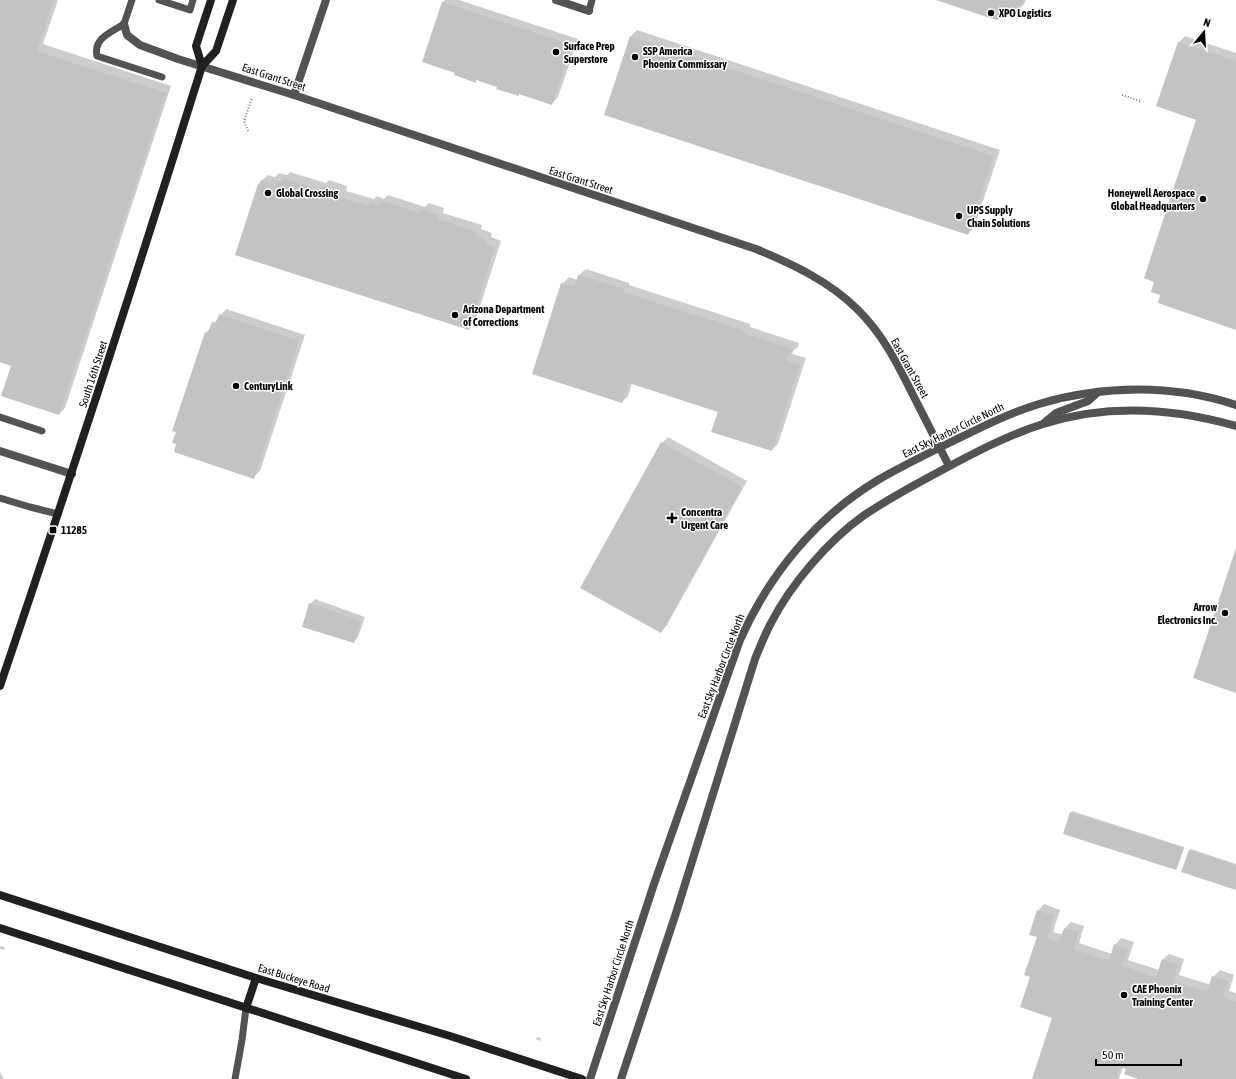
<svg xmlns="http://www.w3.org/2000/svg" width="1236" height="1079" font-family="'Asap Condensed',sans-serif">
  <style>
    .shadow { fill: #0003 }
    .building { fill: #c3c3c3 }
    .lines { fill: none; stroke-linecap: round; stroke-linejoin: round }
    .path { stroke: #757575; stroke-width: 2; stroke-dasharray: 1 2; stroke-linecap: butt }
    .service { stroke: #535353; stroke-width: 7 }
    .minor { stroke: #535353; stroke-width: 8 }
    .tertiary { stroke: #535353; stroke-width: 8 }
    .secondary { stroke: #202020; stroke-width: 8 }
    .poi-dot { fill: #000; stroke: #fff; stroke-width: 1.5 }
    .labels { text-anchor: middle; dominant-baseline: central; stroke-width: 3; stroke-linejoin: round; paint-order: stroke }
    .poi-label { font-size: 11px; font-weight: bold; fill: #000; stroke: #fff; text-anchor: start }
    .street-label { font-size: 11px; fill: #000; stroke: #fff }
  </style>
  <rect width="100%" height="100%" fill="#fff"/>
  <g class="shadow">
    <polygon points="0,0 58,0 43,44 171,86 65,408 59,414 12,365 0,361"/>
    <polygon points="445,0 459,0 578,39 558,97 552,104 520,93 518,95 498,86 477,79 475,81 456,72 442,3"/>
    <polygon points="938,0 1026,0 1025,3 1019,9 1014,7 1006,15"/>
    <polygon points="637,30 1000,150 974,228 968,234 631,36"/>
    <polygon points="1185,36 1236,53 1236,329 1198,119 1179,42"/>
    <polygon points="290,172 326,183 329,180 347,186 346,191 374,199 377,196 384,199 388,195 425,207 429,203 444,208 443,213 482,225 481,229 492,233 491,237 501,241 475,322 468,328 258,184 268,175 275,177 279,173 287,175"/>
    <polygon points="586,269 629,283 629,285 750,324 750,327 799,343 798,347 793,351 792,354 806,358 778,444 772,450 719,411 632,383 628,396 622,402 562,284 569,277 578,280 579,275"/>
    <polygon points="226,309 305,335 260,471 253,478 206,333"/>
    <polygon points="668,437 747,481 667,625 661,632 662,443"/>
    <polygon points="315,599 365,617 358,637 354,642 310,604"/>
    <polygon points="1072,811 1184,847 1177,868 1176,869 1064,833"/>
    <polygon points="1191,849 1236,864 1236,889 1189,850"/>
    <polygon points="1044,904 1060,910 1053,932 1063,935 1065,928 1071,922 1084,926 1079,943 1112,954 1115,945 1121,938 1134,942 1128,960 1159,970 1162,960 1169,954 1184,959 1179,975 1211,985 1213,977 1220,970 1234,975 1229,991 1236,993 1236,1079 1141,1079 1127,1068 1123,1067 1119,1079 1033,1079 1053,1017 1031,976 1038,937 1038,911"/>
    <polygon points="0,946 4,947 5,949 4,950 0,949"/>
    <polygon points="537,1037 541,1038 541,1039 540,1041 536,1039"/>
    <polygon points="0,1072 4,1079 0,1079"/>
  </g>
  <g class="building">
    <polygon points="0,0 54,0 37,51 166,93 59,415 1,396 11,366 0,362"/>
    <polygon points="936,0 1023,0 1019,10 1011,7 1007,16 996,20"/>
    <polygon points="442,2 572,45 552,105 519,94 519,96 496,89 497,87 476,80 476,83 454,75 455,73 422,62"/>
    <polygon points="630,36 994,156 968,235 604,115"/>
    <polygon points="1178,42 1236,61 1236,330 1158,303 1160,295 1151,292 1154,282 1144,278 1196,120 1156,106"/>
    <polygon points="283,178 321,190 322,186 341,192 340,197 368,206 370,202 379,205 381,201 420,213 421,209 439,215 437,219 477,232 476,236 486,239 485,244 495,247 469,330 235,255 258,184 260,184 261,180 271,184 272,179 282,182"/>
    <polygon points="578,275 624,289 623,292 745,331 744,333 793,349 791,354 789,353 786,360 800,365 772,451 711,432 718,412 629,383 622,403 532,374 561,283 574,287"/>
    <polygon points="219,314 299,341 254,479 174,452 176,444 172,443 176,432 172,431 205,332 208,333 212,322 216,323"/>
    <polygon points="661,442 742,487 661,633 580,588"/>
    <polygon points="1236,548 1236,693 1193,678"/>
    <polygon points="309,603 361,621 354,643 302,627"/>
    <polygon points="1070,812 1184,848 1176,870 1063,834"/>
    <polygon points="1189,850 1236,865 1236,890 1181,872"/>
    <polygon points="1037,910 1054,916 1047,938 1059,942 1064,928 1079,932 1073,949 1109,961 1114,944 1128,949 1122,966 1156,977 1162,959 1178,965 1173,981 1207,992 1212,976 1228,981 1223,997 1236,1002 1236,1079 1138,1079 1124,1074 1126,1069 1120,1067 1116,1079 1032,1079 1052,1018 1020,1007 1030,977 1024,975 1037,937 1029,935"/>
  </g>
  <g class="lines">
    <g class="path">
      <polyline points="1122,95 1140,101"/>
      <polyline points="248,131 244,121 252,98"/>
    </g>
    <g class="service">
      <path d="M132 0 124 24C112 32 93 38 97 56L162 77"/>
      <polyline points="159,0 190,10 193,0"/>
      <polyline points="589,11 592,0"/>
      <polyline points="0,417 42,431"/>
      <polyline points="0,498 30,507 58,514"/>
      <polyline points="235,1079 242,1040 246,1008"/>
    </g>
    <g class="minor">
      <polyline points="556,0 589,11"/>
      <path d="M124 24 127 35 140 45 178 59 294 95 756 249C792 264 829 281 857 309 882 333 897 363 912 393 924 417 937 442 949 466"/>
      <polyline points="294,95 326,0"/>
      <polyline points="0,451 72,474"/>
    </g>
    <g class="tertiary">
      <polyline points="1045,422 1056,413 1088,401 1098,392"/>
      <path d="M590 1079 654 884 740 640C769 575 816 517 878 480 900 467 923 456 945 445 976 430 1006 414 1039 404 1102 385 1174 384 1236 405"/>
      <path d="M621 1079 676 913 755 659C760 647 765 634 771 623 791 584 828 541 863 516 889 498 916 484 944 469 976 452 1008 435 1043 424 1106 404 1173 408 1236 426"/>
    </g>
    <g class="secondary">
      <polyline points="202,66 196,46 211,0"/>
      <path d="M0 686C70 480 137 274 202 66L216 51 233 0"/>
      <polyline points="0,895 256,978 450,1036 582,1079"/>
      <polyline points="0,928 466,1079"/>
      <polyline points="246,1008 256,978"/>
    </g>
  </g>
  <g class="poi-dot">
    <circle cx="991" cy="13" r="4"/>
    <circle cx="556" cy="52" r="4"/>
    <circle cx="635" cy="57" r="4"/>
    <circle cx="268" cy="193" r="4"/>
    <circle cx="1203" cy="199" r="4"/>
    <circle cx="959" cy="216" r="4"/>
    <circle cx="455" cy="315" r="4"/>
    <circle cx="236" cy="386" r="4"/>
    <path d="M670 512h4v4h4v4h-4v4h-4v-4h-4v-4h4z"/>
    <rect x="49" y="526" width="8" height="8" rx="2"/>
    <circle cx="1225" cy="613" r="4"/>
    <circle cx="1124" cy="995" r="4"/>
  </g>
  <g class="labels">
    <g class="poi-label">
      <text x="999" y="13">XPO Logistics</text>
      <text x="564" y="46">Surface Prep<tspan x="564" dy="13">Superstore</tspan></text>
      <text x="643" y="51">SSP America<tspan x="643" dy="13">Phoenix Commissary</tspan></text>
      <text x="276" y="193">Global Crossing</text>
      <text x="1195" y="193" text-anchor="end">Honeywell Aerospace<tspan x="1195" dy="13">Global Headquarters</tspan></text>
      <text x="967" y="210">UPS Supply<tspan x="967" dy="13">Chain Solutions</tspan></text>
      <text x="463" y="309">Arizona Department<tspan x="463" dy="13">of Corrections</tspan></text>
      <text x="244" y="386">CenturyLink</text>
      <text x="681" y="512">Concentra<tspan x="681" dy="13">Urgent Care</tspan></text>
      <text x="61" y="530">11285</text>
      <text x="1217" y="607" text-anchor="end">Arrow<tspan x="1217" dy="13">Electronics Inc.</tspan></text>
      <text x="1132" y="989">CAE Phoenix<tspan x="1132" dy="13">Training Center</tspan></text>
    </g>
    <g class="street-label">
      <text transform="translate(274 77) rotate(18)">East Grant Street</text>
      <text transform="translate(581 180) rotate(18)">East Grant Street</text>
      <text transform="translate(910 368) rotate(61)">East Grant Street</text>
      <text transform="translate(93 374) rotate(-72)">South 16th Street</text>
      <text transform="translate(953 430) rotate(-26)">East Sky Harbor Circle North</text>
      <text transform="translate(721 666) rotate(-69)">East Sky Harbor Circle North</text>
      <text transform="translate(613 973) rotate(-72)">East Sky Harbor Circle North</text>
      <text transform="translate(294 978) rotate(17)">East Buckeye Road</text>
    </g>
  </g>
  <g transform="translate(1204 32) rotate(18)" stroke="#ffffff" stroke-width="3" paint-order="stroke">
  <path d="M0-3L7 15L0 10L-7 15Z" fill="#000000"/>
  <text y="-6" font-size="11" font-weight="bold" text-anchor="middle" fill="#000000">N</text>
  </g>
  <path d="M1096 1059v6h85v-6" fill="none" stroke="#000000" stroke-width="2"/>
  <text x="1102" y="1059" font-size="12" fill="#000000" stroke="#ffffff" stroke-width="3" paint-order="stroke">50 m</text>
</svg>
